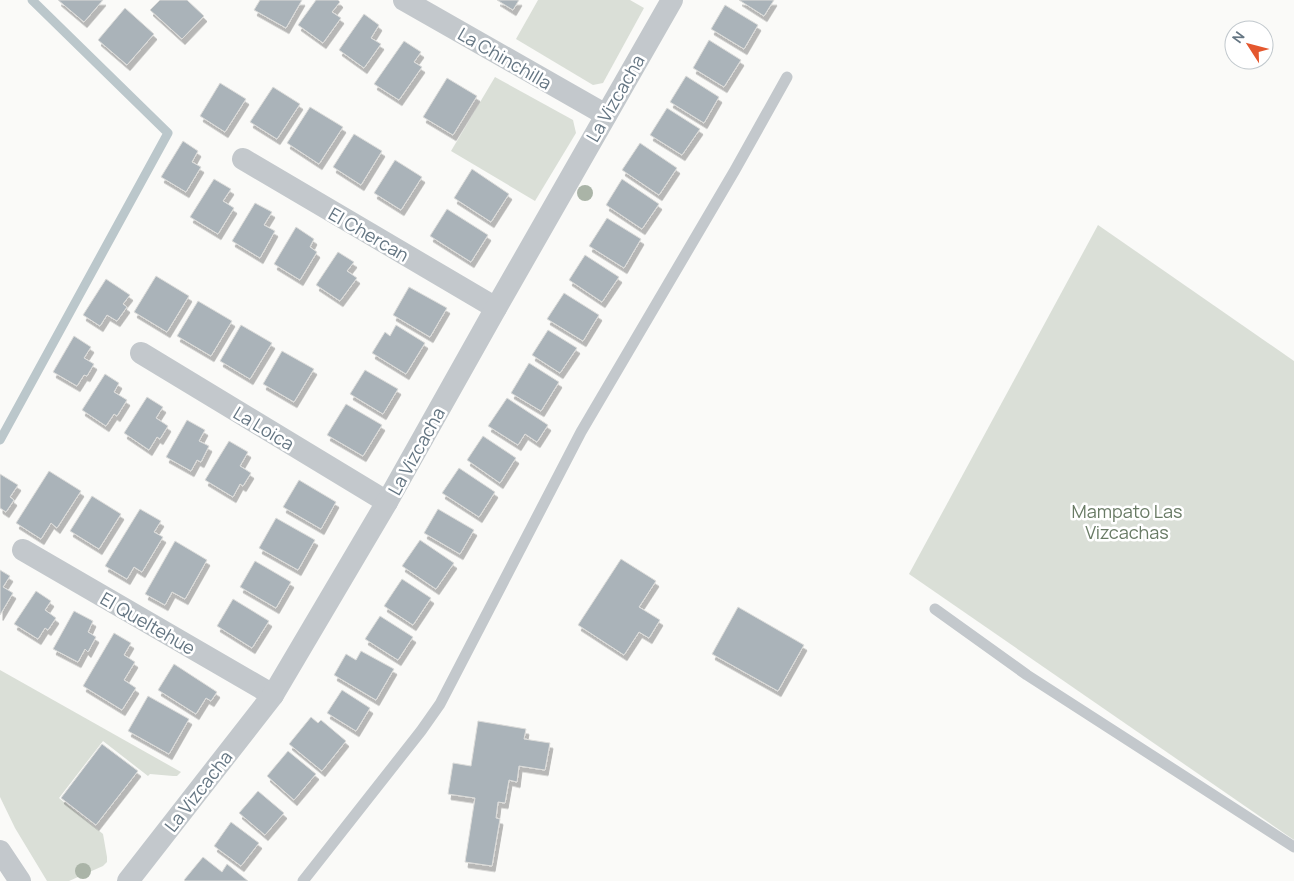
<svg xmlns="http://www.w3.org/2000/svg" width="1294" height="881" font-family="Manrope,sans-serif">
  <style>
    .green { fill: #dadfd7 }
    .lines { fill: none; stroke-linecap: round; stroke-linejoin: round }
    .stream { stroke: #bbc7cb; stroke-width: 9 }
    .building { fill: #aab3b9; stroke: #dcdcda; filter: url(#shadow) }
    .lane { stroke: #c3c8cc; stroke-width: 11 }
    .street { stroke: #c3c8cc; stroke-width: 22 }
    .tree { fill: #aab4a7 }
    .labels { text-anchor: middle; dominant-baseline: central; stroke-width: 5; stroke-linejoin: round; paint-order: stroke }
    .street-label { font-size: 18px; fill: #657683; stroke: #fff }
    .park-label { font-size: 18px; fill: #687a64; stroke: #fff }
  </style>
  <defs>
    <filter id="shadow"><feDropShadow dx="3" dy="5.5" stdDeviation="0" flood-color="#0004"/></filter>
  </defs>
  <rect width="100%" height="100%" fill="#fafaf8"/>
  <g class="green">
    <polygon points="538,0 630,0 644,8 603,83 593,85 516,39"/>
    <polygon points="495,77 573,120 576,133 535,201 451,151"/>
    <polygon points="1098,225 1294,361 1294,840 909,574"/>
    <polygon points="0,670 181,772 177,776 173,776 150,774 148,776 103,741 59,798 103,834 107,857 107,862 103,866 69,881 47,881 15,828 0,797"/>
  </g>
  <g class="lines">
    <polyline class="stream" points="0,440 168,133 32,0"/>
  </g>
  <g class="building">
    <polygon points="58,0 103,0 84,22"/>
    <polygon points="160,0 187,0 204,16 182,39 150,10"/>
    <polygon points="260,0 302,0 286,28 254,10"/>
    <polygon points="316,0 338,0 340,2 332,12 341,18 323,43 298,25"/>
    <polygon points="497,0 519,0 513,10"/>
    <polygon points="739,0 774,0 764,16"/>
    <polygon points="725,5 758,25 744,49 711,29"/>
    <polygon points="125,8 154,34 127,65 98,40"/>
    <polygon points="364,14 379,25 371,38 381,44 364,68 339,50"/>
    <polygon points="709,40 741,60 724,87 693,68"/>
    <polygon points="404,41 421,52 414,62 422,67 399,100 374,84"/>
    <polygon points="686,76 719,97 704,123 670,102"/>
    <polygon points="447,78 477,96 453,135 423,117"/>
    <polygon points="220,83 246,99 225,132 200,116"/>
    <polygon points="273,87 300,104 277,139 250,122"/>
    <polygon points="310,107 343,127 319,164 287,143"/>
    <polygon points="667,108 700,129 682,155 650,135"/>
    <polygon points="354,134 382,151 361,185 333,167"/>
    <polygon points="183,141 198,151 192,162 201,167 186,192 161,177"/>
    <polygon points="640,143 677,168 659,195 622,170"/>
    <polygon points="395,160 422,177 401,210 374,193"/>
    <polygon points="472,169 509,194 491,222 454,198"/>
    <polygon points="214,179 231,189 223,201 234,208 218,234 190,217"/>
    <polygon points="622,179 659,204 642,229 606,205"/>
    <polygon points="255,203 272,212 264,225 275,231 260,258 232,241"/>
    <polygon points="447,209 488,235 471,262 430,236"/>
    <polygon points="607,218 641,239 624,268 589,246"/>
    <polygon points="296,227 314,239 310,247 317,252 300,280 274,264"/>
    <polygon points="338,252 354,262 347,271 357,278 340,301 316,285"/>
    <polygon points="585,255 619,277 602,302 569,280"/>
    <polygon points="156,276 189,296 167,332 134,312"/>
    <polygon points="106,279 130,295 123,304 127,307 117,321 107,315 100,326 83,315"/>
    <polygon points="409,287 447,308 430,337 393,315"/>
    <polygon points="564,293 599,315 583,341 547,319"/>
    <polygon points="198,301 232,321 211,356 177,336"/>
    <polygon points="241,325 272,343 250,379 220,361"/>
    <polygon points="396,325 425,343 406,374 372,353 385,332 390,336"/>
    <polygon points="548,330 577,348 560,373 532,355"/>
    <polygon points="74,336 91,347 84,358 94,364 87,376 84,375 77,386 53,372"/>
    <polygon points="282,351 314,369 294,402 263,384"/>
    <polygon points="529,363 559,382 541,411 511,393"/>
    <polygon points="365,370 398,389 383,414 350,394"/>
    <polygon points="105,374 119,383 114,392 127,400 117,416 114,414 106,426 82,410"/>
    <polygon points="147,397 163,407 156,418 168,426 160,439 157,437 149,450 124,433"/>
    <polygon points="507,398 548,425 537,442 525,434 518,445 488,426"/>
    <polygon points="346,404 382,425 363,456 327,435"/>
    <polygon points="187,420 205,430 199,441 209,446 201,462 197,460 191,471 166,457"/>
    <polygon points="483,436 516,458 500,483 467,460"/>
    <polygon points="229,441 248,452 240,466 251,473 243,486 240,484 233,497 205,480"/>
    <polygon points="459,468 495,492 479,517 442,493"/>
    <polygon points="49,471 81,491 57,528 51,523 41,539 16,523"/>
    <polygon points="0,474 18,485 10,497 14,500 6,512 0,508"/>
    <polygon points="299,480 336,502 321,529 283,507"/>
    <polygon points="92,496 121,514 99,549 70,531"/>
    <polygon points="140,509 161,521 154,532 163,537 142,572 134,567 127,579 105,566"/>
    <polygon points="438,509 474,530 460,554 424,533"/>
    <polygon points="276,518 315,540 298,570 259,548"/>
    <polygon points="420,540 454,563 436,589 402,566"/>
    <polygon points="175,541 207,560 185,599 172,592 165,605 145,594"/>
    <polygon points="621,559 656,581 639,607 660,620 649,638 639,632 624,655 578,625"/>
    <polygon points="255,561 291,582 276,608 240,587"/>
    <polygon points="0,570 10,576 3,587 13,593 0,615"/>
    <polygon points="402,579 431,598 413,625 384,606"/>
    <polygon points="36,591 51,601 45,610 56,618 48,630 45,628 38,639 14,624"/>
    <polygon points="233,599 269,621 252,648 217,626"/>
    <polygon points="738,607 804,645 778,691 712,654"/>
    <polygon points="74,611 93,621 88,632 96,637 88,652 85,649 78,662 53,649"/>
    <polygon points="380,616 413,637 398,660 365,639"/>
    <polygon points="114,633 131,643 124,655 135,662 124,680 136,688 122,710 83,686"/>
    <polygon points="361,651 394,669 376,700 334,675 346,654 356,660"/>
    <polygon points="174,664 217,692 211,701 206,698 196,714 158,690"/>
    <polygon points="342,690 370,708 356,731 327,713"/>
    <polygon points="148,696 189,719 169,754 128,731"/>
    <polygon points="311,717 318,723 321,720 346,741 322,771 289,744"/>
    <polygon points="478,721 526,729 524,739 550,743 545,770 519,766 517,782 509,780 505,803 498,802 496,818 500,819 492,866 465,862 475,798 448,794 453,763 471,766"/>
    <polygon points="102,744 138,771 96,825 61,798"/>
    <polygon points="288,751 316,774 294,800 267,776"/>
    <polygon points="258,791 284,813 265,835 239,813"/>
    <polygon points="231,822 259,843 241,866 214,846"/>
    <polygon points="203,857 222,872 227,864 248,881 185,881 184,880"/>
  </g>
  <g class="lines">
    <g class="lane">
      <polyline points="935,609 1027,675 1294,847"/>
      <polyline points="303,881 421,731 440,704 581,432 735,170 787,77"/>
    </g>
    <g class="street">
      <polyline points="404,0 606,115"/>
      <polyline points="243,159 496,308"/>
      <polyline points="141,353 387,502"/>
      <polyline points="23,550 273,695"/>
      <polyline points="0,851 20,881"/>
      <polyline points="128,881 273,695 387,502 496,308 672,0"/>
    </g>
  </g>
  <g class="tree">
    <circle cx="585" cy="193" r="8"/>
    <circle cx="83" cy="871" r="8"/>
  </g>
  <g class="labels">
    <g class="street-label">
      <text transform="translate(505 58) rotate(30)">La Chinchilla</text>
      <text transform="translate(615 98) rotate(-60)">La Vizcacha</text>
      <text transform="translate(369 234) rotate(30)">El Chercan</text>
      <text transform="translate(264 428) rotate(31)">La Loica</text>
      <text transform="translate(416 451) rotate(-61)">La Vizcacha</text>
      <text transform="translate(148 623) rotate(30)">El Queltehue</text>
      <text transform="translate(198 791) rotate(-52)">La Vizcacha</text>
    </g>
    <g class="park-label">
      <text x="1127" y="511">Mampato Las<tspan x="1127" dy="21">Vizcachas</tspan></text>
    </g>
  </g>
  <g transform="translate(1249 45) rotate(306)"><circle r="24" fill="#ffffff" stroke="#c1c8cd"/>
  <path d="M0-4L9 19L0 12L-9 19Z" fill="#e4572e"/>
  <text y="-8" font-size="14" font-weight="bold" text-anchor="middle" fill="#657683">N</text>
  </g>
</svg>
